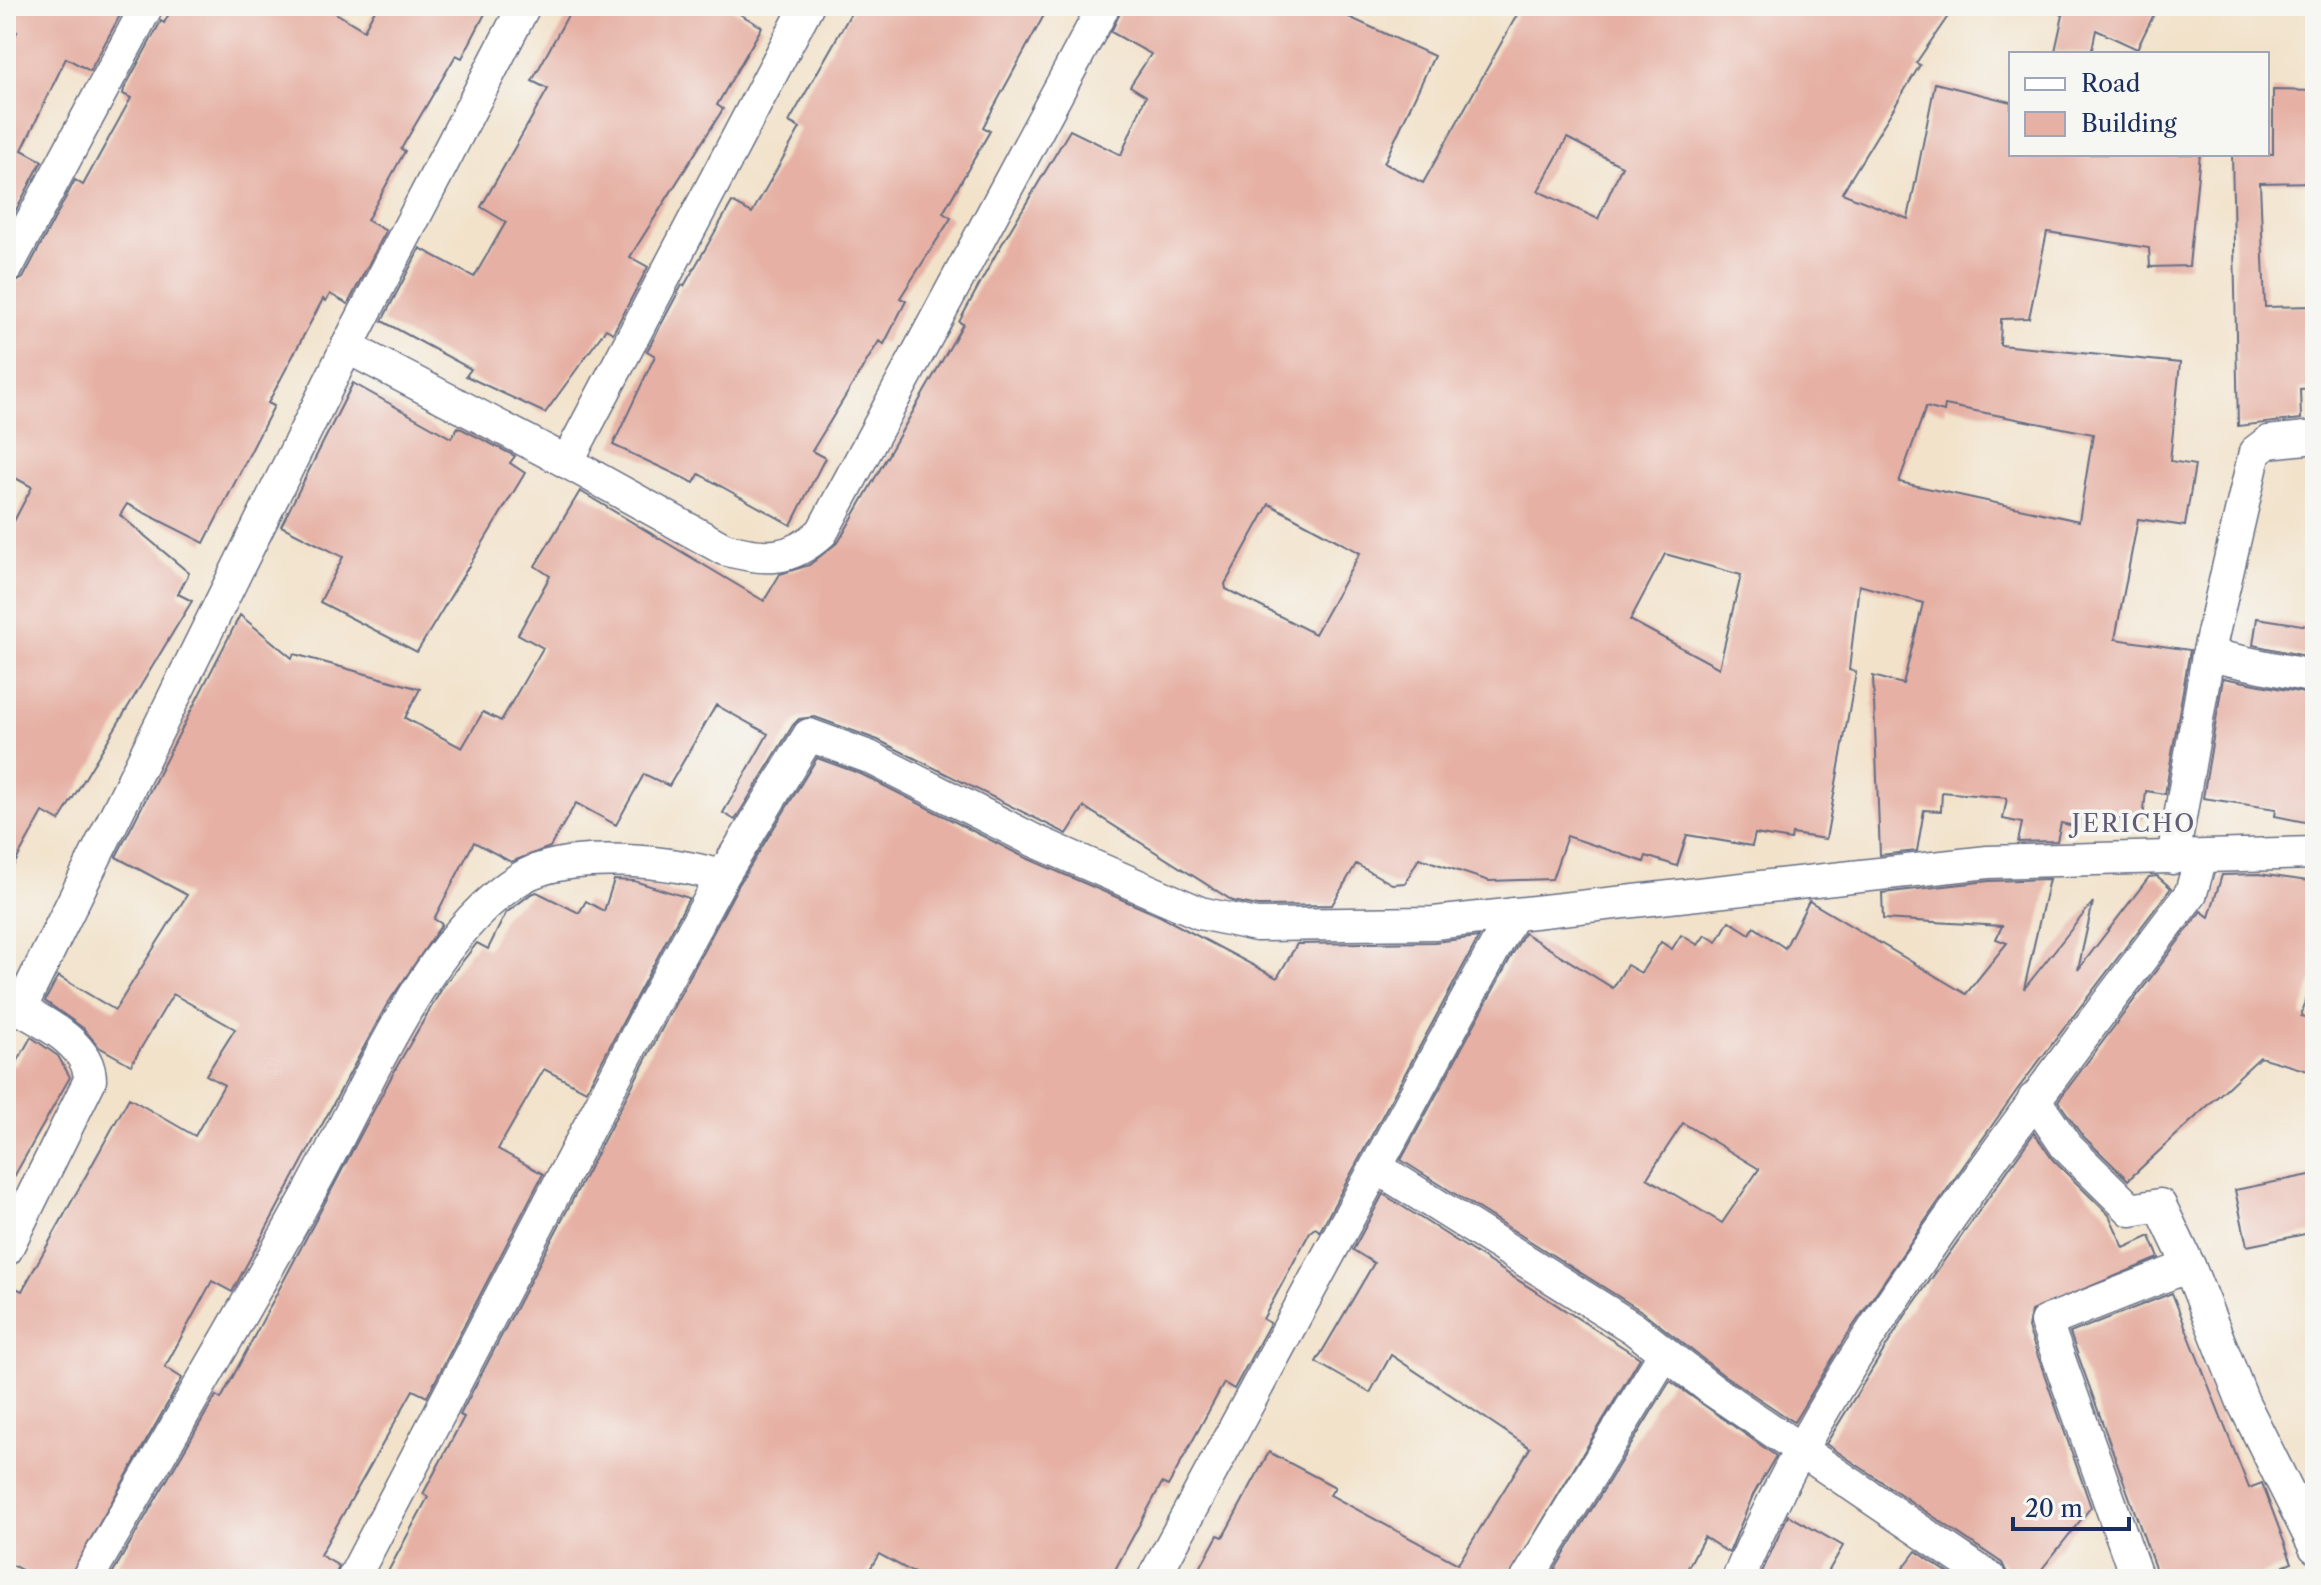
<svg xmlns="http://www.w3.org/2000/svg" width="2321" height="1585" font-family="'Libre Caslon Text',serif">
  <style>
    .building { fill: #e6b1a4; fill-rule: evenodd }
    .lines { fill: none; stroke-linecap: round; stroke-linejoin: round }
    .street-casing { stroke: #666e84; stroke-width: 35 }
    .street { stroke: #fff; stroke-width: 32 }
    .labels { text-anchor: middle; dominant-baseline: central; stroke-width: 7; stroke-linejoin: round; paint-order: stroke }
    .neighbourhood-label { font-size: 24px; letter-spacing: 2px; fill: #625c76; stroke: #f6f6f2 }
  </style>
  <rect width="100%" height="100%" fill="#f6f6f2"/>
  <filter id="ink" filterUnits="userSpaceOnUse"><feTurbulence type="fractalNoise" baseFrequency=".0125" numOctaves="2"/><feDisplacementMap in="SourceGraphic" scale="16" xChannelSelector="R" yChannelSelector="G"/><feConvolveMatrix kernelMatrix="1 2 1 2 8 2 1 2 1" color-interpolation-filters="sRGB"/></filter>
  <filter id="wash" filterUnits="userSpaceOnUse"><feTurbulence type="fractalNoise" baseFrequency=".006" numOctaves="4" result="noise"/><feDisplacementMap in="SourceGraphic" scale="32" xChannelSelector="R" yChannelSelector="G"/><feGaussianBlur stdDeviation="1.8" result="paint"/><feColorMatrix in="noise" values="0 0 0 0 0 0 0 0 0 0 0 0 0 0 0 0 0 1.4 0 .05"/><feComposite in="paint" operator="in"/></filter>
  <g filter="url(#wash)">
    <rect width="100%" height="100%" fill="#f2e2ca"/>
    <g id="blocks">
      <g class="building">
        <polygon points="18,6 125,6 90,71 66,58 22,150 42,161 6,229 6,55 17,32 7,27"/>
        <polygon points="173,6 324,6 364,30 377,6 489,6 462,58 456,55 401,149 405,151 367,220 386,231 348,304 330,294 326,301 323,299 268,403 274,406 204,543 127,504 120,515 189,573 178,594 192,601 59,821 43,812 6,879 6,536 32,487 6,473 6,288 23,278 75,180 83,185 131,98 123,94 124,89 161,21 164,23"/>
        <polygon points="573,6 726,6 762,27 717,105 723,109 630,257 648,267 613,333 606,329 545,413 466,376 471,369 382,321 420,248 474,277 506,222 481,207 548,89 532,81"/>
        <polygon points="855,6 1049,6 983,127 990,131 943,213 951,218 900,298 906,301 884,344 879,341 812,451 825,458 791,525 699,474 694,483 613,445 655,356 647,351 682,285 684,286 732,202 752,213 800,128 789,122"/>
        <path d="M1123 6H1325L1434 56 1384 163 1423 183 1522 6H1955L1916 63 1920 65 1842 193 1908 219 1935 83 2011 102V154H2200L2189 266 2150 267 2149 248 2047 232 2029 318 2001 319 2000 345 2180 363 2170 461 2195 465 2185 526 2138 519 2115 639 2190 650 2165 794 2146 791 2143 820 2077 813 2074 826 2061 823 2057 841 2018 842 2022 823 2003 819 2007 798 1942 792 1941 811 1924 810 1917 851 1880 855 1873 676 1903 684 1923 603 1859 585 1849 670 1856 672 1826 839 1792 834 1791 840 1755 834 1752 846 1687 835 1677 866 1646 856 1644 862 1567 836 1552 879 1489 881 1419 858 1405 883 1392 884 1356 864 1332 905 1258 906 1233 901 1084 807 1067 834 878 740 815 717 799 719 793 725 735 820 723 813 768 734 716 705 669 786 644 774 616 825 576 803 550 847 511 862 474 842 434 919 442 924 386 1006 232 1292 212 1281 165 1367 182 1378 68 1579H39L6 1562V1306L16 1288 22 1291 129 1098 195 1136 224 1085 206 1075 235 1029 173 994 131 1065 99 1047 83 1028 45 1001 58 976 115 1010 187 895 116 857 240 615 292 658 294 654 420 689 405 718 462 748 483 712 501 721 543 648 518 634 550 576 535 566 580 491 764 601 780 574 809 565 839 541 963 324 959 322 996 254 1070 130 1121 155 1146 96 1130 86 1151 54 1111 32ZM1567 138 1622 166 1598 219 1538 191ZM1945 405 2093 434 2079 521 1899 482 1926 407 1944 412ZM1269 504 1360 553 1315 634 1226 589 1225 584ZM1665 554 1741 575 1719 668 1630 620Z"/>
        <polygon points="2044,6 2158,6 2137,49 2096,30 2091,54 2055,51 2063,15"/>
        <polygon points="2273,90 2315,91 2315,182 2260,183 2265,307 2315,306 2315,388 2300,389 2301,419 2238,426 2232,154 2273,154"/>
        <polygon points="353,383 451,438 458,427 515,456 510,463 525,473 417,652 320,602 343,557 281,526"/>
        <polygon points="2257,618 2315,627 2315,658 2253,645"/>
        <polygon points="2223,678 2315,695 2315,824 2275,816 2276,809 2203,798"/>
        <polygon points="817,758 861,774 1024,857 1160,916 1277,978 1297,944 1434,942 1479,937 1320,1231 1315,1228 1310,1232 1263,1319 1270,1323 1234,1389 1224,1383 1168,1486 1162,1483 1110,1579 925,1579 879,1554 864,1579 384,1579 428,1497 423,1494 464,1417 460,1415 667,1019 738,886"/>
        <polygon points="2259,874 2315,882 2315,970 2301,1016 2315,1020 2315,1073 2260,1057 2128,1180 2081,1134 2058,1101 2201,911 2209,917 2222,875"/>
        <path d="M2157 876 2171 888 2017 1090 1934 1208 1845 1338 1794 1422 1722 1374 1643 1312 1401 1160 1524 933 1613 988 1627 965 1641 973 1661 942 1672 949 1681 935 1698 945 1705 935 1717 942 1729 921 1750 934 1754 927 1785 948 1809 901 1966 994 2007 943 1996 939 2002 926 1883 919 1882 893 1989 881 2049 879 2024 989 2093 902 2078 970 2149 877ZM1683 1123 1759 1169 1722 1223 1647 1178Z"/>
        <polygon points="614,880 634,881 689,898 586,1091 544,1069 498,1149 543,1174 427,1397 413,1390 320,1555 339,1566 334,1579 109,1579 216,1396 221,1399 396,1068 444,985 477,943 488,949 506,913 531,894 537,892 579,913 586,901 604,911"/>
        <polygon points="31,1037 58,1056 70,1077 6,1191 6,1061 15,1066"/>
        <polygon points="2034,1133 2053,1160 2109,1215 2124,1248 2150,1236 2159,1258 2031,1311 2028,1328 2091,1507 2034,1579 2010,1579 2002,1563 1826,1444 1905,1316"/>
        <polygon points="2315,1174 2315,1232 2247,1246 2235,1190"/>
        <polygon points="1383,1194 1640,1358 1508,1579 1194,1579 1218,1535 1223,1537 1269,1452 1335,1487 1330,1495 1458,1564 1530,1448 1391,1355 1370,1393 1316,1362 1374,1263 1353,1250"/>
        <polygon points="2172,1293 2249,1488 2262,1483 2292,1563 2250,1579 2159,1579 2070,1333"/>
        <polygon points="1670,1381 1776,1456 1753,1495 1729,1553 1704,1537 1682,1579 1549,1579"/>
        <polygon points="1788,1515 1843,1546 1824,1579 1770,1579 1761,1574"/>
        <polygon points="1916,1551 1957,1579 1895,1579"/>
      </g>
    </g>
  </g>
  <g filter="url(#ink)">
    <use href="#blocks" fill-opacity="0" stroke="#666e84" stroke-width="2"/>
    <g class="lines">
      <defs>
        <g id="street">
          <polyline points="6,269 147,6"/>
          <path d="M347 347 567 462 724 549C764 560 790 562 822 532L1104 6"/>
          <polyline points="567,462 807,6"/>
          <polyline points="2208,655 2315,677"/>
          <polyline points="2173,858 2208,655 2255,452 2268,442 2315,437"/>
          <path d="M6 1001C36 1019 90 1041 90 1080L6 1250"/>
          <polyline points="20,1009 347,347 524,6"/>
          <polyline points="2034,1099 2066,1146 2131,1210 2160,1205 2189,1266 2243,1402 2315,1547"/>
          <polyline points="1376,1167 1633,1328 1711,1389 1991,1579"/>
          <path d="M87 1579C164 1446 243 1315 316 1180 367 1087 428 935 521 878 565 850 675 860 722 877"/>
          <polyline points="353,1579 650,1010 722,877 809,735 869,757 1033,840 1200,913 1256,925 1434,923 1988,862 2315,853"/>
          <polyline points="1153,1579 1513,914"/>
          <polyline points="1527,1579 1665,1353"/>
          <path d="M1738 1579C1792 1449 1868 1333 1949 1219 2027 1108 2109 1001 2191 893L2201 857"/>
          <polyline points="2137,1579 2046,1322 2189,1266"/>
        </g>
      </defs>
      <use href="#street" class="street-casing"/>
      <use href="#street" class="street"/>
    </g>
  </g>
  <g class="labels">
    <g class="neighbourhood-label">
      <text x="2134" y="823">JERICHO</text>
    </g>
  </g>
  <rect width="2321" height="1585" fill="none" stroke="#f6f6f2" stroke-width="32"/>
  <rect x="2009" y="52" width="260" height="104" fill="#f6f6f2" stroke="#9ea6b7" stroke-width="2"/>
  <rect x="2025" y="78" width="40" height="12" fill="#ffffff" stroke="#9ea6b7" stroke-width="2"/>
  <text x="2081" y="92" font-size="24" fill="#1b2f5e">Road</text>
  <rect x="2025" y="112" width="40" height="24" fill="#e6b1a4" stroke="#9ea6b7" stroke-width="2"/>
  <text x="2081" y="132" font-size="24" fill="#1b2f5e">Building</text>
  <path d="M2013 1517v12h116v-12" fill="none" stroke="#1b2f5e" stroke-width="4"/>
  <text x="2025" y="1517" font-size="24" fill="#1b2f5e" stroke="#f6f6f2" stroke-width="6" paint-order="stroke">20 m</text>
</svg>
